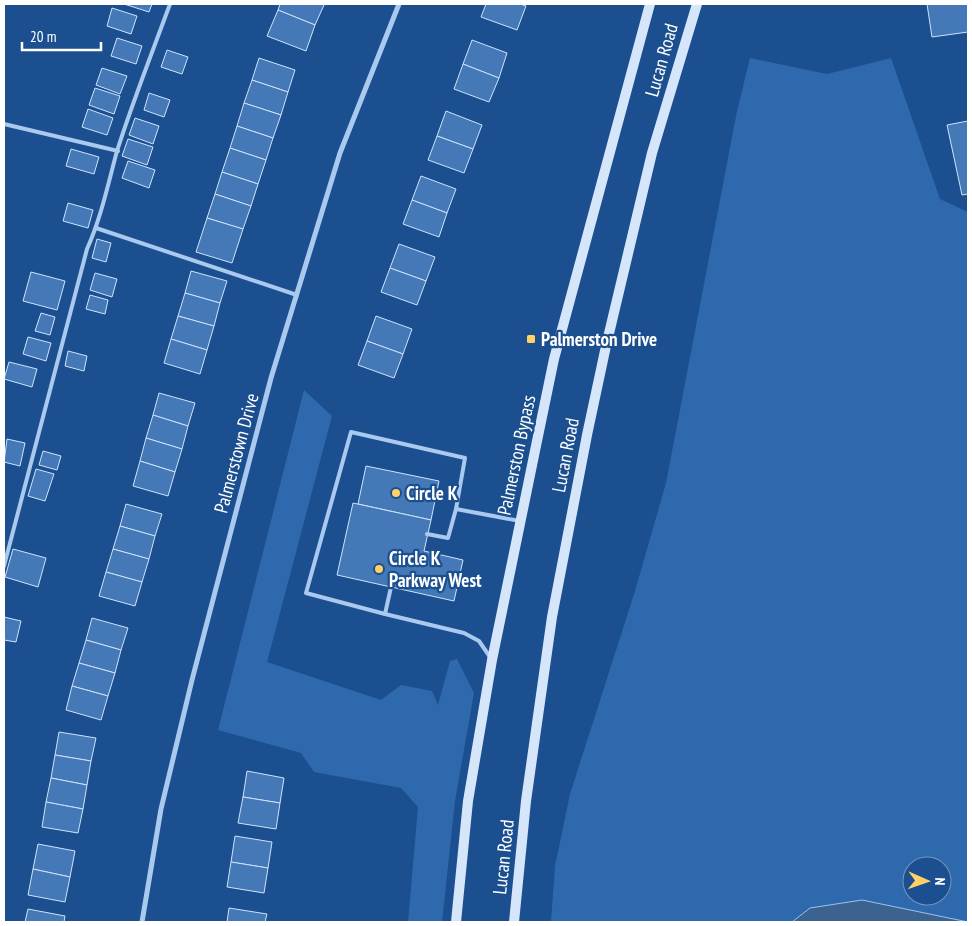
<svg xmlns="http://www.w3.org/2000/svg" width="972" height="926" font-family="'PT Sans Narrow',sans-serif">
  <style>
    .green { fill: #2e69ad; fill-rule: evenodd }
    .water { fill: #3c6290; stroke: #9cc4f0 }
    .building { fill: #4478b7; stroke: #cfe3fa }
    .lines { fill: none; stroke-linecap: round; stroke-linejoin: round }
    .lane { stroke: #a9c9ee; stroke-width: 4 }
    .street { stroke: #a9c9ee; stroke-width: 5 }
    .secondary { stroke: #d6e6fa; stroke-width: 10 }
    .poi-dot { fill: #ffd166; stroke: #1b4f8f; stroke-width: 2 }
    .labels { text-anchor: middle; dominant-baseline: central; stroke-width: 4.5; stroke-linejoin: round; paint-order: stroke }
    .street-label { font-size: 19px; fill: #fff; stroke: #1b4f8f }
    .poi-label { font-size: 19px; font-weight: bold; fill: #fff; stroke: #1b4f8f; text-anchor: start }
  </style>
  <rect width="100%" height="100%" fill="#1b4f8f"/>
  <g class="green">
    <path d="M750 58 827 74 891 58 940 199 968 212V922L862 900 810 908 792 922H551L555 866 570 794 635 591 666 483 737 111ZM912 866H942V896H912Z"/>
    <polygon points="304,390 332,416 267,662 381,700 401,685 432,691 438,705 450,661 457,659 474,693 455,801 442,922 408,922 418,807 401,788 314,772 301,753 218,730"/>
  </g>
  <polygon class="water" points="862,900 968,922 792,922 810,908"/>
  <g class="building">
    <polygon points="124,4 152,4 149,12"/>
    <polygon points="280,4 322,4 324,5 315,25 278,10"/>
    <polygon points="486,4 520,4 526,6 517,30 481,17"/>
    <polygon points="927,4 968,4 968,32 932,37"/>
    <polygon points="112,8 137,16 131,34 107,26"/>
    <polygon points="278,10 315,25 306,51 267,36"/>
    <polygon points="117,38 142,46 136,64 111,56"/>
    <polygon points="472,40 507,53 499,78 463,64"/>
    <polygon points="167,50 188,57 182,74 161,67"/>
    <polygon points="259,58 295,70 288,92 252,80"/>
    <polygon points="463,64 499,78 489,102 454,89"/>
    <polygon points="102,68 127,76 120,94 96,85"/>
    <polygon points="252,80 288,92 281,115 244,103"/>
    <polygon points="95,88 120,96 114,114 89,105"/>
    <polygon points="149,93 170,100 164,117 144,110"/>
    <polygon points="244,103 281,115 273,138 237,126"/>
    <polygon points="88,109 113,118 107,135 82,127"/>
    <polygon points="446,111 482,125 473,149 437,136"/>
    <polygon points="135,118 159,126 153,144 129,135"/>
    <polygon points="968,121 968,194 962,195 947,125"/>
    <polygon points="237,126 273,138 266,160 230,148"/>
    <polygon points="437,136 473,149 464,173 428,160"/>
    <polygon points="128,139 153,147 147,165 122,156"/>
    <polygon points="230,148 266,160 258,184 222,172"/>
    <polygon points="71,149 99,157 94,174 66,166"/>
    <polygon points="128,161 155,170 149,188 122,178"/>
    <polygon points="222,172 258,184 251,206 215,194"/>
    <polygon points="421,176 456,189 447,213 412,200"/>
    <polygon points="215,194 251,206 243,229 207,218"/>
    <polygon points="412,200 447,213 439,237 403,224"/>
    <polygon points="68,203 93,210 88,228 63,221"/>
    <polygon points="207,218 243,229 232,263 196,252"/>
    <polygon points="97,239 111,243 106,262 92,258"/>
    <polygon points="399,244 435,257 426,281 390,268"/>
    <polygon points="390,268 426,281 417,305 381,292"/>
    <polygon points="191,271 227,281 220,303 185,293"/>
    <polygon points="31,272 65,281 57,310 23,301"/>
    <polygon points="95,273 117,279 112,297 90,290"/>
    <polygon points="185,293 220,303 214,326 178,316"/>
    <polygon points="90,295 108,300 105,314 86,309"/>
    <polygon points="41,313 55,317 50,335 35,331"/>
    <polygon points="178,316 214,326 207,350 171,339"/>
    <polygon points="376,316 412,329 403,354 367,341"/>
    <polygon points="28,337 51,343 46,361 23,354"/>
    <polygon points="171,339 207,350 200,374 164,363"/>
    <polygon points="367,341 403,354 394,378 358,365"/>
    <polygon points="68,351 87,356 84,371 65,366"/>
    <polygon points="9,362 37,369 32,387 4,379"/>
    <polygon points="159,393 195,403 188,426 153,415"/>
    <polygon points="153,415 188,426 182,449 146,438"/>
    <polygon points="146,438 182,449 175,472 140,461"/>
    <polygon points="7,439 25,443 20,466 4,462"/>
    <polygon points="43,451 61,456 57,470 39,465"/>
    <polygon points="140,461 175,472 168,496 133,486"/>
    <polygon points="366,466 439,481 431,520 358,504"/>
    <polygon points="36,469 54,474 45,501 28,496"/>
    <polygon points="353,503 431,520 424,551 463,560 454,601 337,575"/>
    <polygon points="126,504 162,514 155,536 120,526"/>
    <polygon points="120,526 155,536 149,559 113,549"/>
    <polygon points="13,549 46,558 38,587 5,577"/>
    <polygon points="113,549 149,559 142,582 106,572"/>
    <polygon points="106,572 142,582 135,606 99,596"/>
    <polygon points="4,617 21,621 16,642 4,640"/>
    <polygon points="92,618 128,628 121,650 86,640"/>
    <polygon points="86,640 121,650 115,673 79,663"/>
    <polygon points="79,663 115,673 108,696 72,686"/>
    <polygon points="72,686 108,696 101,720 66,710"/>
    <polygon points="59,732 96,738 91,761 55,755"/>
    <polygon points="55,755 91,761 87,785 51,778"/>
    <polygon points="247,771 284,778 280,803 243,797"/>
    <polygon points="51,778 87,785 83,809 46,802"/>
    <polygon points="243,797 280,803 276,829 238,823"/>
    <polygon points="46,802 83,809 78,833 42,827"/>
    <polygon points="235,836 272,842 268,868 231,862"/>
    <polygon points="38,844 75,851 70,877 33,869"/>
    <polygon points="231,862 268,868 264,893 227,887"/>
    <polygon points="33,869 70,877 65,902 28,895"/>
    <polygon points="229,908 267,914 265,922 227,922"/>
    <polygon points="28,909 65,916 64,922 25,922"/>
  </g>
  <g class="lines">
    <g class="lane">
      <polyline points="4,124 118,151"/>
      <polyline points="96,228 297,295"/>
      <polyline points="427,534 448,538 456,509 520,521"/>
      <path d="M4 566 87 249C101 218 108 184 117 151 133 101 152 53 170 4"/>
      <polyline points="391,587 385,614 464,633 479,641 490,657"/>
      <polyline points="385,614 306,593 351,432 465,458 456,509"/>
    </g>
    <polyline class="street" points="142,922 161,809 192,680 271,378 340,153 399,4"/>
    <g class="secondary">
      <polyline points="456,922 468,801 492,660 537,441 554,359 650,4"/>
      <polyline points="514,922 526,801 552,617 587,435 606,346 652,153 697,4"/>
    </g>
  </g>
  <g class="poi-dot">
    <rect x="526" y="334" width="10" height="10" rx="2.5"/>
    <circle cx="396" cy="493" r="5"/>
    <circle cx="379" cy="569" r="5"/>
  </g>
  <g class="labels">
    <g class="street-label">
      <text transform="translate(661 60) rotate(-74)">Lucan Road</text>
      <text transform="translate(236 453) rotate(-75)">Palmerstown Drive</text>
      <text transform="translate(516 455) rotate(-78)">Palmerston Bypass</text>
      <text transform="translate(565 455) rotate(-79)">Lucan Road</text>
      <text transform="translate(503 857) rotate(-84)">Lucan Road</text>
    </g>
    <g class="poi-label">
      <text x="541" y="339">Palmerston Drive</text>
      <text x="406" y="493">Circle K</text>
      <text x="389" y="558">Circle K<tspan x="389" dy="22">Parkway West</tspan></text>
    </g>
  </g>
  <rect width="972" height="926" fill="none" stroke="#ffffff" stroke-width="10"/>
  <g transform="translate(927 881) rotate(92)"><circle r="24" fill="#1b4f8f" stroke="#7695bc"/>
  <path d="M0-4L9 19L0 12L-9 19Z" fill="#ffd166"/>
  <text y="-8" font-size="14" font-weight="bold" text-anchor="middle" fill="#ffffff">N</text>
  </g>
  <path d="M22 42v8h79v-8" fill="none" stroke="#ffffff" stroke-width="2.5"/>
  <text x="30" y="42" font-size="15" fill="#ffffff" stroke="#1b4f8f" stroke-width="4" paint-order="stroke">20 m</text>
</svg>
